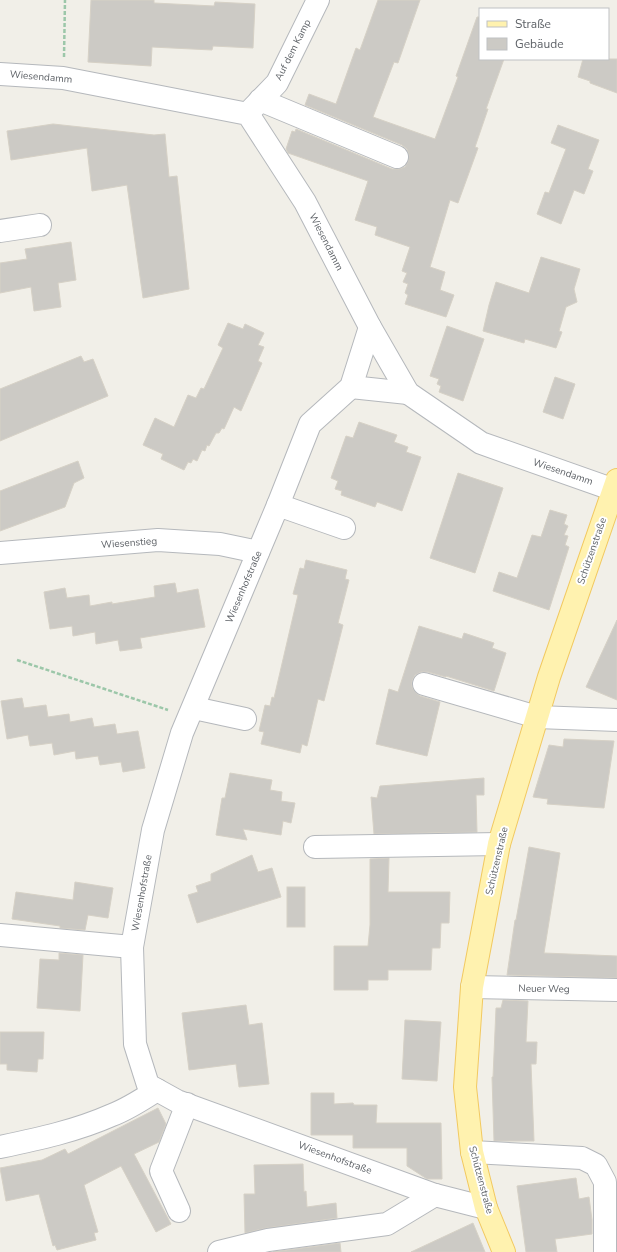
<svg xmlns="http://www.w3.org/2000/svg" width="617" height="1252" font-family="'Nunito Sans',sans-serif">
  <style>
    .building { fill: #cccac5; stroke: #d6d1c6 }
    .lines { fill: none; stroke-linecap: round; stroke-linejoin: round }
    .minor-casing { stroke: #b5b8bc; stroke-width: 24 }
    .major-casing { stroke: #f2c960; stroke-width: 24 }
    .path { stroke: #9cc7a9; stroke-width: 2.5; stroke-dasharray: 4 2; stroke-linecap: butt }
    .minor { stroke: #fff; stroke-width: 22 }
    .major { stroke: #fff2af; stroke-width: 22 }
    .labels { text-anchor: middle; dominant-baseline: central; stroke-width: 4; stroke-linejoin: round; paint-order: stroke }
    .street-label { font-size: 10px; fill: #5f6368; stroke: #fff }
  </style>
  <rect width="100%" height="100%" fill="#f1efe8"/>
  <g class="building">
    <polygon points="91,0 154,0 154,3 214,6 215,2 255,4 253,48 213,46 212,50 152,47 151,66 88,62"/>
    <polygon points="378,0 420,0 398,63 394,62 373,117 435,139 458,77 456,76 477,17 480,17 480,59 504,59 486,109 488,109 475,147 478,148 458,203 450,200 430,267 445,272 440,290 454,295 446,317 405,304 408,295 405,293 408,284 403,282 407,273 402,271 410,247 375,235 377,227 355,220 368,181 288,153 286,149 292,131 295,132 296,129 392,169 399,169 405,167 408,162 409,155 407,149 402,145 305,105 309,94 336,104 356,48 360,50"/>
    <polygon points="583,59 617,59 617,93 590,83 590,81 578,77"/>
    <polygon points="53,124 154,135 165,134 169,177 177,176 189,289 143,298 127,185 92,191 87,148 11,160 7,131"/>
    <polygon points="558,125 599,140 588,169 593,171 584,194 574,190 561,224 537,214 545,192 549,193 566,149 551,143"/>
    <polygon points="71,242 76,280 58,283 61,307 34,311 31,287 0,293 0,263 27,259 25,249"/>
    <polygon points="541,257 580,269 574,289 577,302 566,307 559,331 562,332 556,348 525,339 524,343 483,331 489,305 496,282 529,293"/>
    <polygon points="228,323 243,329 245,324 264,333 258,345 264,347 258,361 262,363 241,411 234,407 224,429 222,428 219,433 216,433 209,446 207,445 205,451 202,450 197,461 193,459 191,463 188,462 184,470 161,459 163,454 143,445 155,418 174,427 188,395 196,398 201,388 204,389 223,348 218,345"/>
    <polygon points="447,326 484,339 463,401 439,392 441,386 437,384 439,379 430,376"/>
    <polygon points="81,356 84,362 93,359 108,396 0,441 0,389"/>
    <polygon points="555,377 575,384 563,419 543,412"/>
    <polygon points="359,422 397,435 394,442 408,447 406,452 421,457 402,511 377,502 375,507 341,495 342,491 335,489 338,481 331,478 346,436 353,438"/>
    <polygon points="78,461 84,478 74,483 65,507 0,531 0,491"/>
    <polygon points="458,473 503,488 475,573 430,558"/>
    <polygon points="550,510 567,515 564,524 568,526 564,535 568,536 565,545 569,547 549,610 493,591 499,572 517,578 532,535 541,537"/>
    <polygon points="306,560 347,570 345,579 349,580 338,623 343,625 324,701 318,699 307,746 302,744 300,753 261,744 264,732 259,731 265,705 270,706 272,697 274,698 298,595 293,594 300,568 304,569"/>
    <polygon points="175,583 177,593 198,589 205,627 140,638 142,648 120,651 118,640 96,644 95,632 73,636 72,626 50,629 44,592 65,588 67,598 89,595 90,606 112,602 112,604 155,597 154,586"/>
    <polygon points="617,620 617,700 586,687"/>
    <polygon points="419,626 462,639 464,633 494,643 492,648 506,653 494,691 446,676 446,677 428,672 421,672 415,675 412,681 412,687 415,692 420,696 440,702 427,756 376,744 389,689 398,692"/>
    <polygon points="22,698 24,708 46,705 48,717 69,714 70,722 92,718 94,727 115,724 117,734 138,731 145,768 123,772 121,762 100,765 98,756 76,759 75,751 54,755 52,743 30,746 28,735 7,739 1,701"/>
    <polygon points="564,739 614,741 604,808 547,804 548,799 533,797 549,745 563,747"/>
    <polygon points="230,773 272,780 270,790 282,792 281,801 295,803 291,823 283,821 281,835 243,829 247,840 216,835 222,798 225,798"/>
    <polygon points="484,778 484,795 476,795 477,832 374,834 371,797 377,798 380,786"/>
    <polygon points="529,847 560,853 544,953 617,956 617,978 507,975 515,920 516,920"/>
    <polygon points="252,855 258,872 272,868 281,897 197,923 188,895 198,892 196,886 211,881 211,874"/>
    <polygon points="389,858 388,892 450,892 449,923 441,923 440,948 432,948 431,970 388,970 388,980 368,980 368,990 334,990 334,946 368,946 370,925 370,859"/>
    <polygon points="75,882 113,888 108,918 88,915 85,930 60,928 60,926 12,919 16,892 73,900"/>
    <rect x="287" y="887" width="18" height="40"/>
    <polygon points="59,953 83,955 80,1011 37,1008 40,959 59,960"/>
    <polygon points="503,1000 528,1001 526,1042 537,1042 536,1064 531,1064 534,1141 494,1141 492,1077 493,1077 496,1008 501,1008"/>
    <polygon points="246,1005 249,1025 262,1023 269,1084 239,1087 236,1064 189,1070 182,1013"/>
    <polygon points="405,1020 441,1022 437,1081 402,1079"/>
    <polygon points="0,1032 44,1032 43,1059 38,1059 37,1072 7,1070 7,1064 0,1064"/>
    <polygon points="311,1093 334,1093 334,1104 353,1103 354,1105 377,1105 376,1123 441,1123 442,1179 427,1179 407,1166 407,1148 353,1148 353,1135 311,1135"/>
    <polygon points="158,1108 166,1124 159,1142 134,1154 171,1224 156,1232 121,1166 84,1185 98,1232 94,1233 96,1240 57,1250 55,1245 53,1246 39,1194 6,1201 0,1168 42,1160 65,1149 68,1154"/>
    <polygon points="303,1164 304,1192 306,1191 307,1207 336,1203 337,1218 266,1228 245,1233 244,1194 255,1194 254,1165"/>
    <polygon points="576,1178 579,1199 589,1197 592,1220 592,1234 555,1239 557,1252 526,1252 517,1186"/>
    <polygon points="473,1223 485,1252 411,1252"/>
    <polygon points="340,1243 341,1252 273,1252"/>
  </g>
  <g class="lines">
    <defs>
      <g id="minor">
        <polyline points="0,74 63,78 248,114 305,202 370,327 408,393 481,443 617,491"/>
        <polyline points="260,100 397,157"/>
        <polyline points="251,110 277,83 318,0"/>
        <polyline points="0,231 40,225"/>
        <polyline points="370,327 351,387 310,424 278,505 182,733 153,830 132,947 135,1044 148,1085 177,1101 435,1195 486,1208"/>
        <polyline points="351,387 408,393"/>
        <polyline points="278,505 344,528"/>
        <polyline points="0,553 158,540 220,544 258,552"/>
        <polyline points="424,684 537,717 617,720"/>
        <polyline points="194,708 245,719"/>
        <polyline points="315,847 499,844"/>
        <polyline points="0,935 132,947"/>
        <polyline points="472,987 617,990"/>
        <path d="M0 1147C38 1139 76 1131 112 1115 128 1109 143 1099 157 1090"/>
        <polyline points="472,1152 582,1158 596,1165 605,1182 605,1252"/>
        <polyline points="179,1211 161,1171 187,1104"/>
        <polyline points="219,1252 268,1240 387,1224 435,1195"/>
      </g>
      <polyline id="major" points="504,1252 486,1208 472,1152 465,1087 472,987 499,844 549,677 617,480"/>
    </defs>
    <use href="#minor" class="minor-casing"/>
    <use href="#major" class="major-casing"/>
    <g class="path">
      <polyline points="64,57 65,0"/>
      <polyline points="17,660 168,710"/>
    </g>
    <use href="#minor" class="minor"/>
    <use href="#major" class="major"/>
  </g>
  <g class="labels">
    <g class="street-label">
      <text transform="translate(293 50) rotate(-63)">Auf dem Kamp</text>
      <text transform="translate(41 77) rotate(5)">Wiesendamm</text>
      <text transform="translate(326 242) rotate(63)">Wiesendamm</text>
      <text transform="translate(563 472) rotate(19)">Wiesendamm</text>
      <text transform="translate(129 543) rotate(-4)">Wiesenstieg</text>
      <text transform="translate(592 551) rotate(-71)">Schützenstraße</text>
      <text transform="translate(244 587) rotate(-67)">Wiesenhofstraße</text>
      <text transform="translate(497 861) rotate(-77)">Schützenstraße</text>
      <text transform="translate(142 893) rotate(-80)">Wiesenhofstraße</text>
      <text transform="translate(544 989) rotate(1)">Neuer Weg</text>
      <text transform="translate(335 1158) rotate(20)">Wiesenhofstraße</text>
      <text transform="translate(481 1180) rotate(75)">Schützenstraße</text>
    </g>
  </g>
  <rect x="479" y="8" width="130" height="52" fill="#ffffff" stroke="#bfc1c3"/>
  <rect x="487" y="21" width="20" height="6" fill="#fff2af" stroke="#bfc1c3"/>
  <text x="515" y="28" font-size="12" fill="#5f6368">Straße</text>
  <rect x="487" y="38" width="20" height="12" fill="#cccac5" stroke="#bfc1c3"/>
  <text x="515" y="48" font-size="12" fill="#5f6368">Gebäude</text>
</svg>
